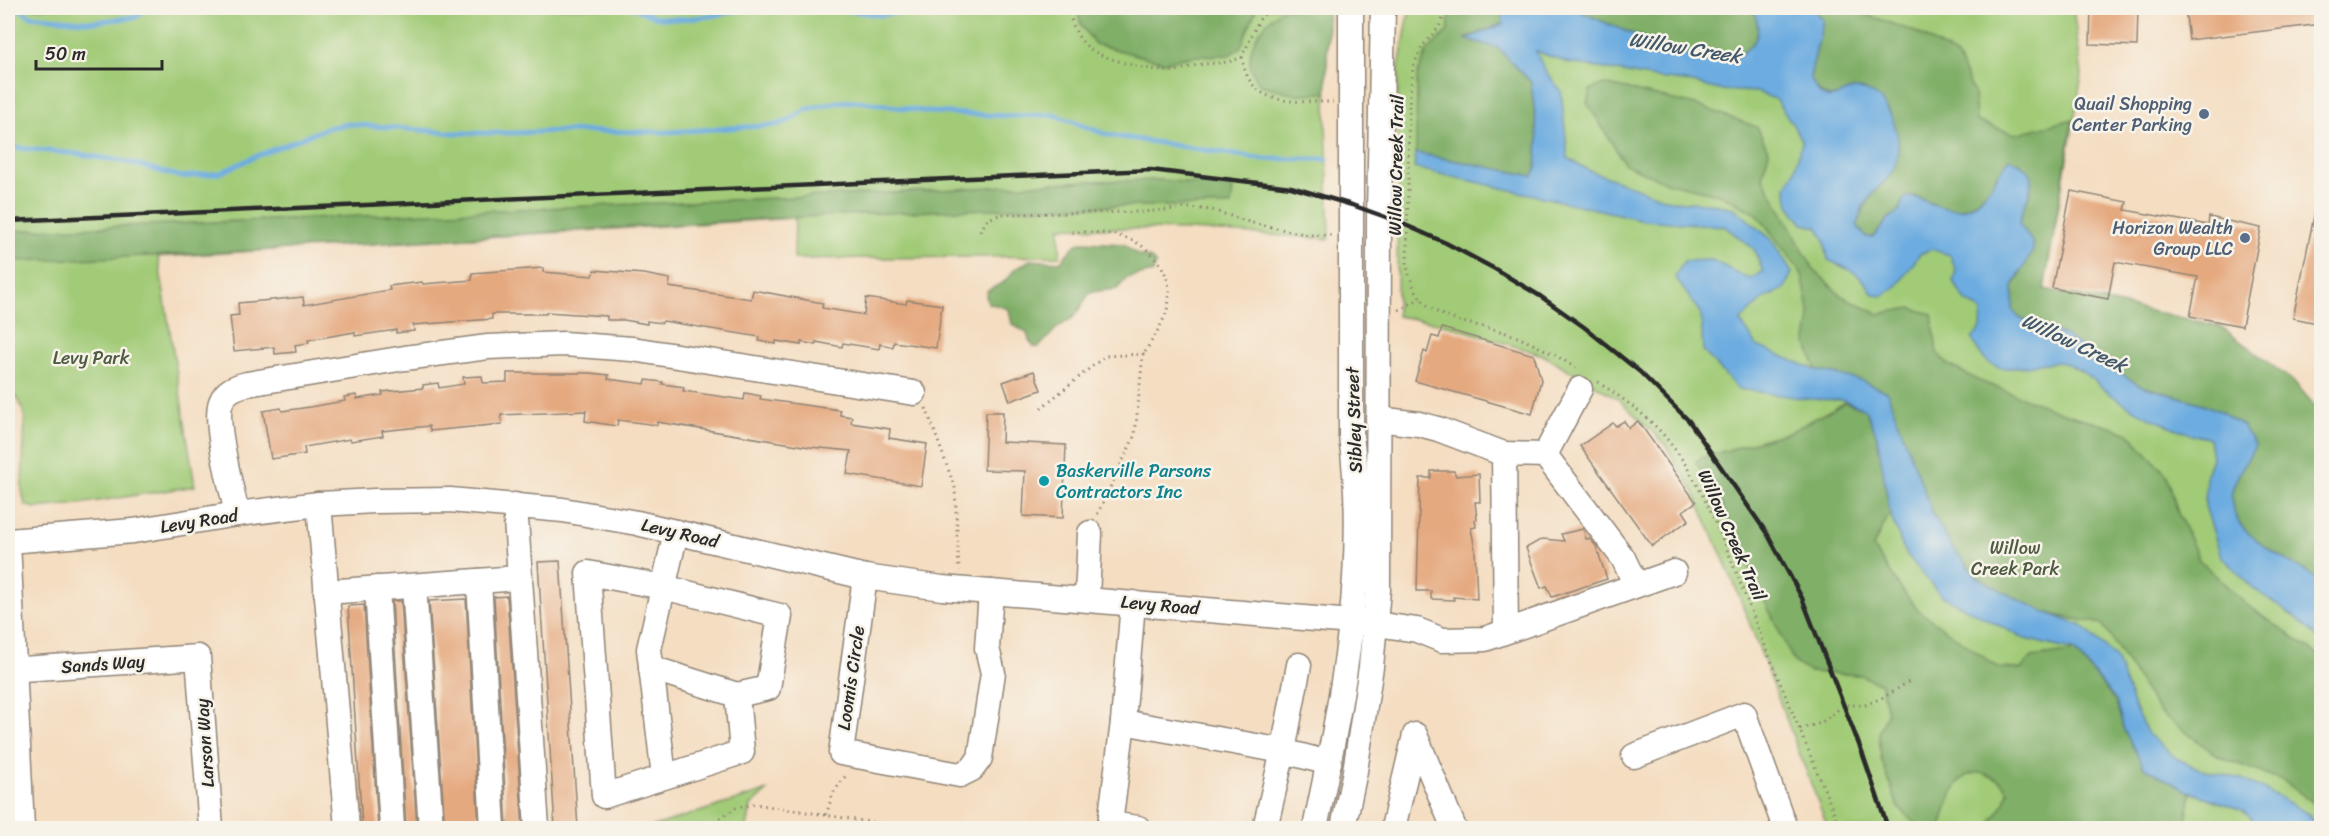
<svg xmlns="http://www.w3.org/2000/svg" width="2329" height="836" font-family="Sriracha,sans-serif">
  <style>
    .green { fill: #a1cb77; stroke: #667b51; stroke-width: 1.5 }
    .forest { fill: #80af68; stroke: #566d4a; stroke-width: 1.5 }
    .water { fill: #6cace0; stroke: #4c6c86; stroke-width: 1.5 }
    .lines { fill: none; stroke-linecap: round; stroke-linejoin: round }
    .stream { stroke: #6cace0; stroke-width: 5 }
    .building { fill: #e5a97f }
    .minor-casing { stroke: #908476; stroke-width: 27 }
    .path { stroke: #908476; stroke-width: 3; stroke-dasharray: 1.5 4.5; stroke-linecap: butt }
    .minor { stroke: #fff; stroke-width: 24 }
    .rail { stroke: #2b2b2b; stroke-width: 4.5 }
    .service-dot { fill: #5c6f8a; stroke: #f7f3e8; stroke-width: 2 }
    .culture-dot { fill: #0f9aa8; stroke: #f7f3e8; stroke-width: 2 }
    .labels { text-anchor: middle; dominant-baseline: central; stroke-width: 5; stroke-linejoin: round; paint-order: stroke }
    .service-label { font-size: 18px; fill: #4e5e75; stroke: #f7f3e8; text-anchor: end }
    .street-label { font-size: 18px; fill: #2b2b2b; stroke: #f7f3e8 }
    .park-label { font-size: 18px; fill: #4e5b42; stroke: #f7f3e8 }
    .culture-label { font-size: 18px; fill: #0d838f; stroke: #f7f3e8; text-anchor: start }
    .water-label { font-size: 20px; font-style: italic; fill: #42586a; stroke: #f7f3e8 }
  </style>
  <rect width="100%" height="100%" fill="#f7f3e8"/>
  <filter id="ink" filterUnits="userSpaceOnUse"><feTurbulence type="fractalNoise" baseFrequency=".0167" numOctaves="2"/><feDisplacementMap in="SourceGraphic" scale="12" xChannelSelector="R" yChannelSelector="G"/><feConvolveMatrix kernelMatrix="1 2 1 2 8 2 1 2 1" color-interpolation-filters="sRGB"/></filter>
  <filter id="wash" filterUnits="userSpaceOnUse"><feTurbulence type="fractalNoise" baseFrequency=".008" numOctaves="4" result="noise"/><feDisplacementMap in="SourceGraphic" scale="24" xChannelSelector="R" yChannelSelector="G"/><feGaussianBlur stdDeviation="1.35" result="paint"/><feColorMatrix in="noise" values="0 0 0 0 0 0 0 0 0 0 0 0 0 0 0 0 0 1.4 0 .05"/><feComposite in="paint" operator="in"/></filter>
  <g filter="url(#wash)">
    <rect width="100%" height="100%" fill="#f4ddc1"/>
    <g class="green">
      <polygon points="8,8 1328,8 1326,125 1330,239 1190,230 1060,227 1060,256 794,259 795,218 158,257 195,486 79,504 35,508 25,505 22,490 25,416 18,399 8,388"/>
      <polygon points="1410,8 2073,8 2082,75 2044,289 2220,326 2295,383 2321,413 2321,828 1828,828 1736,588 1693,490 1664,443 1617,398 1543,355 1444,324 1397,316 1398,72"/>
      <polygon points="769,790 751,806 747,828 648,828"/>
    </g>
    <g class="forest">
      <polygon points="1077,8 1257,8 1240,48 1229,55 1194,56 1164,62 1095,44 1081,25"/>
      <path d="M1284 8H1328L1326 93 1296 94 1260 85C1257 79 1250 70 1250 63 1248 40 1267 20 1284 8Z"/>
      <polygon points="1447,8 1502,8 1504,23 1467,38 1498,48 1531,82 1538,140 1536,169 1533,176 1416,153 1417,76 1427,51 1448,31 1450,11"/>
      <path d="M1579 8H1742L1755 13C1759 27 1760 40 1747 49 1742 53 1737 58 1731 59 1698 65 1613 26 1581 12Z"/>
      <path d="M1813 8H1859L1862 13 1918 33 1957 56 1974 93 1976 121 2015 134 2073 119 2044 289 2220 326 2295 383 2321 413V581C2293 560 2225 538 2232 492 2235 477 2247 460 2254 446L2203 404 2139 385 2064 335 2019 318 2013 310V286L2021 274 2025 233 2019 223C2025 197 2043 185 2019 162L1997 175 1988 192 1967 207 1949 210 1914 196 1899 212 1888 219 1874 237H1866L1857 225 1863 208 1871 196 1853 89C1829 101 1822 101 1810 77L1823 21Z"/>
      <path d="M1604 84 1696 105 1757 127 1769 152 1762 176 1813 268 1840 295 1878 314 1911 308 1932 314 1937 353 1949 365 1977 380 2060 412 2127 432 2167 475 2178 513 2200 561 2247 605 2321 657V808L2282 780 2219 757 2159 712 2102 624C2083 620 2062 618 2044 612 2027 606 1989 588 1976 575 1927 528 1910 454 1887 392L1860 380 1816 370 1806 341 1810 316 1802 274 1758 215 1722 195 1665 182 1625 164 1587 103 1591 89Z"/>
      <path d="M1163 180 1233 188 1231 206C823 202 416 250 8 261V231L891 193 1088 181Z"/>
      <polygon points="1082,242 1124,244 1136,254 1151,259 1156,264 1153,272 1127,278 1117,289 1090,292 1075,316 1056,329 1039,347 1034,347 1029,340 1027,333 1012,324 1009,309 988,303 986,296 987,291 1004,282 1015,269 1030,260 1060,262 1075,245"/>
      <path d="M1845 402 1866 410 1877 436 1890 513 1873 547 1902 590 1918 610 1999 668 2021 669 2032 657 2075 651 2116 702 2124 730 2144 767 2191 793 2186 822 2179 828H1987L2005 802 2008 791C2002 781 1998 779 1987 775 1955 763 1947 807 1941 828H1920L1898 807 1881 758 1879 733 1887 713 1881 684 1860 675 1809 672 1794 662 1755 581 1721 501 1696 462 1701 458 1792 431Z"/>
    </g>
    <path class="water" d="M1502 8H1579L1581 12C1613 26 1698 65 1731 59 1737 58 1742 53 1747 49 1760 40 1759 27 1755 13L1742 8H1813L1823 21 1810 77C1814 84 1817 95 1827 97 1837 99 1845 90 1854 89 1883 87 1900 125 1898 150 1896 182 1876 183 1863 207 1860 212 1859 219 1857 225L1866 237H1874L1888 219 1899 212 1904 198C1915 195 1920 199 1930 203 1977 223 1986 190 2009 159 2048 172 2025 196 2019 223L2033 243V251L2013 286V310L2019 318 2064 335 2139 385 2203 404 2220 411 2243 426 2255 446C2247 460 2235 477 2232 492 2225 538 2293 560 2321 581V641L2297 619 2253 588 2221 556 2205 506 2206 475 2212 458 2209 438C2183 434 2134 412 2113 396 2097 384 2083 369 2064 363 2058 361 2051 363 2045 363 2010 367 1991 380 1972 339L1981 328 1982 311 1966 301 1953 281 1956 270 1950 255 1931 249 1920 254 1897 286 1882 296 1872 293C1863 274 1846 268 1828 260L1824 238 1817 227 1803 224 1789 205 1786 187 1794 172 1802 142 1792 123 1775 99 1757 92 1719 90 1685 81 1656 78 1565 62 1536 51 1544 69 1561 91 1568 158 1588 170 1671 201 1706 203 1734 208 1771 239 1792 273 1784 289 1763 299 1740 321 1757 346 1816 370 1860 380 1887 392 1933 514 1950 545 1977 577 2011 596 2045 612 2082 626 2116 658 2134 707 2148 734 2176 758 2202 770 2242 779 2277 796 2309 814 2317 828H2261L2242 810 2185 790 2144 767 2124 730 2116 701 2075 651 2025 639 1940 595 1904 551 1890 513 1877 436 1866 410 1843 400 1808 399 1738 389 1703 351 1701 314 1675 277 1684 261 1712 260 1749 279 1763 272 1754 249 1724 226 1644 220 1414 168 1416 153 1533 176 1536 169 1538 140 1531 82 1498 48 1466 39 1503 24Z"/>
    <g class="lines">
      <g class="stream">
        <polyline points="18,8 30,16 93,22 136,17 148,8"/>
        <path d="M634 8C642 11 652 17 661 18 685 21 723 15 746 8"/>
        <polyline points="829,8 881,15 930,8"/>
        <polyline points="982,8 987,8"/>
        <polyline points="1495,8 1507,13"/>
        <polyline points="8,147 78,154 127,162 182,177 220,173 254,157 327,128 348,124 456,133 511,133 563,131 668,132 776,125 790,120 807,109 838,102 858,101 929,112 1008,116 1055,115 1108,135 1264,159 1327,159"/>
      </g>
    </g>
    <g id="blocks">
      <g class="building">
        <polygon points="2091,8 2138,8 2137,46 2090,44"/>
        <polygon points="2185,8 2322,8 2322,24 2189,40"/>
        <polygon points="2071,191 2127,202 2125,210 2208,225 2209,217 2261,228 2242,326 2190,316 2198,277 2115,262 2108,299 2052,288"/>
        <polygon points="2315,211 2322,211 2322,324 2293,318"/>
        <polygon points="543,268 543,272 593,276 594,270 644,274 670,279 669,287 751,299 753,290 823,303 822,308 864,315 866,298 906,304 907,300 942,305 936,348 894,342 893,347 880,344 879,349 843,343 842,347 816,342 816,345 801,342 801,345 776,341 776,344 759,341 760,337 663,321 662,323 647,321 647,324 624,320 607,320 607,316 546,312 546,314 492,314 492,319 413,325 414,331 396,333 396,330 355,336 355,332 308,340 309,343 295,345 296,352 275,354 274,347 234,351 230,316 239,315 238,303 303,297 304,305 390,290 389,286 422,282 423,284 472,280 472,273"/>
        <polygon points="1442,328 1534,355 1541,380 1532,414 1415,381 1424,351 1427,353 1432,336 1439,338"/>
        <polygon points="1034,371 1041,390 1010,401 1003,382"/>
        <polygon points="507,373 590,373 609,375 608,379 645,384 646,380 663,382 662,384 684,387 683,391 744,400 745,393 761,396 760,399 840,410 840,415 852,417 851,423 890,429 889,438 927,444 921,486 847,474 851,451 810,447 657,422 657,425 618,420 617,426 585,421 586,411 501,415 502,424 430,431 429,426 382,431 383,436 351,441 350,439 304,447 305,454 271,459 263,411 281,408 282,411 310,407 345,401 344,397 356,395 357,399 383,395 382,392 423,388 423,385 438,383 439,388 464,384 463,377 482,376 483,383 507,382"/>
        <polygon points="986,412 1003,412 1002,442 1066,445 1063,518 1023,516 1025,471 984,470"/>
        <polygon points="1624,421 1629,428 1638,421 1696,502 1683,511 1689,520 1652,546 1580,446 1613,423 1616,426"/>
        <polygon points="1431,471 1454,471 1456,476 1479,474 1480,502 1475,502 1477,519 1475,520 1476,527 1471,528 1475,550 1477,599 1453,597 1454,600 1431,599 1431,591 1417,591 1420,478 1431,478"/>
        <polygon points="1583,529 1586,539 1590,539 1596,546 1607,579 1552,597 1547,586 1541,588 1526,548 1542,539 1564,541 1561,534"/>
        <polygon points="560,561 578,828 555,828 538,562"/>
        <polygon points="507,596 523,828 507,828 494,597"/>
        <polygon points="466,599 479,828 445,828 429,601"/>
        <polygon points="392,601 401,601 417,828 406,828"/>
        <polygon points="364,605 378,828 362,828 348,606"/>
      </g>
    </g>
  </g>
  <g filter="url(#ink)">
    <use href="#blocks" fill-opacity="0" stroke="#908476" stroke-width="1.5"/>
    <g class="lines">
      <defs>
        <g id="minor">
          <polyline points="1378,419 1419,424 1438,429 1504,454"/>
          <polyline points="1545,455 1580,389"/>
          <polyline points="319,504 347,828"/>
          <polyline points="515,505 537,828"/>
          <path d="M237 514C232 489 213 423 221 402 226 390 235 387 247 384L405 358 488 347 564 344 632 349 914 393"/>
          <polyline points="8,541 133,531 237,514 319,504 375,501 450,500 563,510 637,523 865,577 942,588 1376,624 1417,630 1442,640 1485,639 1674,572"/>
          <polyline points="8,542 22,828"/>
          <polyline points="865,577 841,753 960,775 972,769 980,758 993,673 987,648 991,592"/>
          <polyline points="479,581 493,828"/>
          <polyline points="414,586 431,828"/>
          <polyline points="377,588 392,828"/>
          <polyline points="326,592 519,578"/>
          <polyline points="1087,598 1090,533"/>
          <polyline points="1133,603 1123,722 1283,751 1329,763"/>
          <polyline points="1506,630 1504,454 1545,455 1623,558 1636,585"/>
          <polyline points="651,668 737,695"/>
          <polyline points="8,670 198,657 211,828"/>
          <polyline points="1123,722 1110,824 1138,828"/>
          <polyline points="1634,756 1744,714 1785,828"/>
          <polyline points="664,777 604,796 588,573 663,587 780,616 768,688 737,695 742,752 664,777 649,649 676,532"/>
          <polyline points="1265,828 1283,751 1299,665"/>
          <path d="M1315 828C1342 701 1369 566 1351 436V8"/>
          <polyline points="1343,828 1355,771 1371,667 1378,590 1379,215 1383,8"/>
          <polyline points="1393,828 1415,735 1454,828"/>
        </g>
      </defs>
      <use href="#minor" class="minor-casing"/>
      <g class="path">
        <path d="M1068 8C1072 23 1076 38 1089 48 1103 60 1156 72 1174 71 1182 70 1189 67 1197 65 1214 62 1225 65 1242 57L1259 20 1270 8"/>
        <path d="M1439 8 1443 18 1439 27 1422 47 1413 67 1409 105 1407 266C1420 328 1469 318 1515 336 1536 345 1559 356 1577 369"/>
        <path d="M1242 57C1249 108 1293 101 1333 102"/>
        <polyline points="980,231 988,219 1002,214 1141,212 1190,208 1212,210 1252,223 1309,235 1332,235"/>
        <path d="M1072 232C1089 232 1106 232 1123 237 1156 247 1178 279 1166 313 1161 327 1151 341 1144 354"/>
        <polyline points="1399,310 1421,298"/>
        <path d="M1598 382C1625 400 1651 418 1671 444 1706 489 1729 555 1750 608 1779 682 1811 755 1840 828"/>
        <polyline points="926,408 955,488 959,571"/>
        <polyline points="1041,408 1105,356 1143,354 1135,435 1097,515"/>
        <polyline points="1800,729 1821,723 1844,705 1865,705 1886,696 1910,681"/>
        <polyline points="826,815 833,793 847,774"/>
        <polyline points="705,828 737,807 755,804 908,828"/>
      </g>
      <use href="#minor" class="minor"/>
      <polyline class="rail" points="8,221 1151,170 1291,187 1352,205 1394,220 1446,243 1495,269 1540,296 1584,327 1640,372 1689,421 1768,535 1802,598 1863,755 1888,828"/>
    </g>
  </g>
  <g class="service-dot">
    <circle cx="2204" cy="114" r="6"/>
    <circle cx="2245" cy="238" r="6"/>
  </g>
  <circle class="culture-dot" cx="1044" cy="481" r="6"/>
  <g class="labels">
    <g class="service-label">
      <text x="2192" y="104">Quail Shopping<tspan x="2192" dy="21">Center Parking</tspan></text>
      <text x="2233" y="228">Horizon Wealth<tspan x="2233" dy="21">Group LLC</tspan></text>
    </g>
    <g class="street-label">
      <text transform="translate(1396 165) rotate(-89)">Willow Creek Trail</text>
      <text transform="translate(1354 420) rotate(-92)">Sibley Street</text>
      <text transform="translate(199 521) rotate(-9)">Levy Road</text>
      <text transform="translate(680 533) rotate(13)">Levy Road</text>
      <text transform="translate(1732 535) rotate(66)">Willow Creek Trail</text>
      <text transform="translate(1160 605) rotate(5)">Levy Road</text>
      <text transform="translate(103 664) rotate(-4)">Sands Way</text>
      <text transform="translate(851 678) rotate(-82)">Loomis Circle</text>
      <text transform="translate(205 743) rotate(-94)">Larson Way</text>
    </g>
    <g class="park-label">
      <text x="91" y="358">Levy Park</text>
      <text x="2015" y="548">Willow<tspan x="2015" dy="21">Creek Park</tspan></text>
    </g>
    <g class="culture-label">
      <text x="1056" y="471">Baskerville Parsons<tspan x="1056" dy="21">Contractors Inc</tspan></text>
    </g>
    <g class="water-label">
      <text transform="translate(1685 48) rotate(9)">Willow Creek</text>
      <text transform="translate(2074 343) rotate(25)">Willow Creek</text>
    </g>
  </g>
  <rect width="2329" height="836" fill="none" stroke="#f7f3e8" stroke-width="30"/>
  <path d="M36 60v9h126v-9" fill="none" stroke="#2b2b2b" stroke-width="3"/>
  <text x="45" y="60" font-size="18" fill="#2b2b2b" stroke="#f7f3e8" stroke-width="4.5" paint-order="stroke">50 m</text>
</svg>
